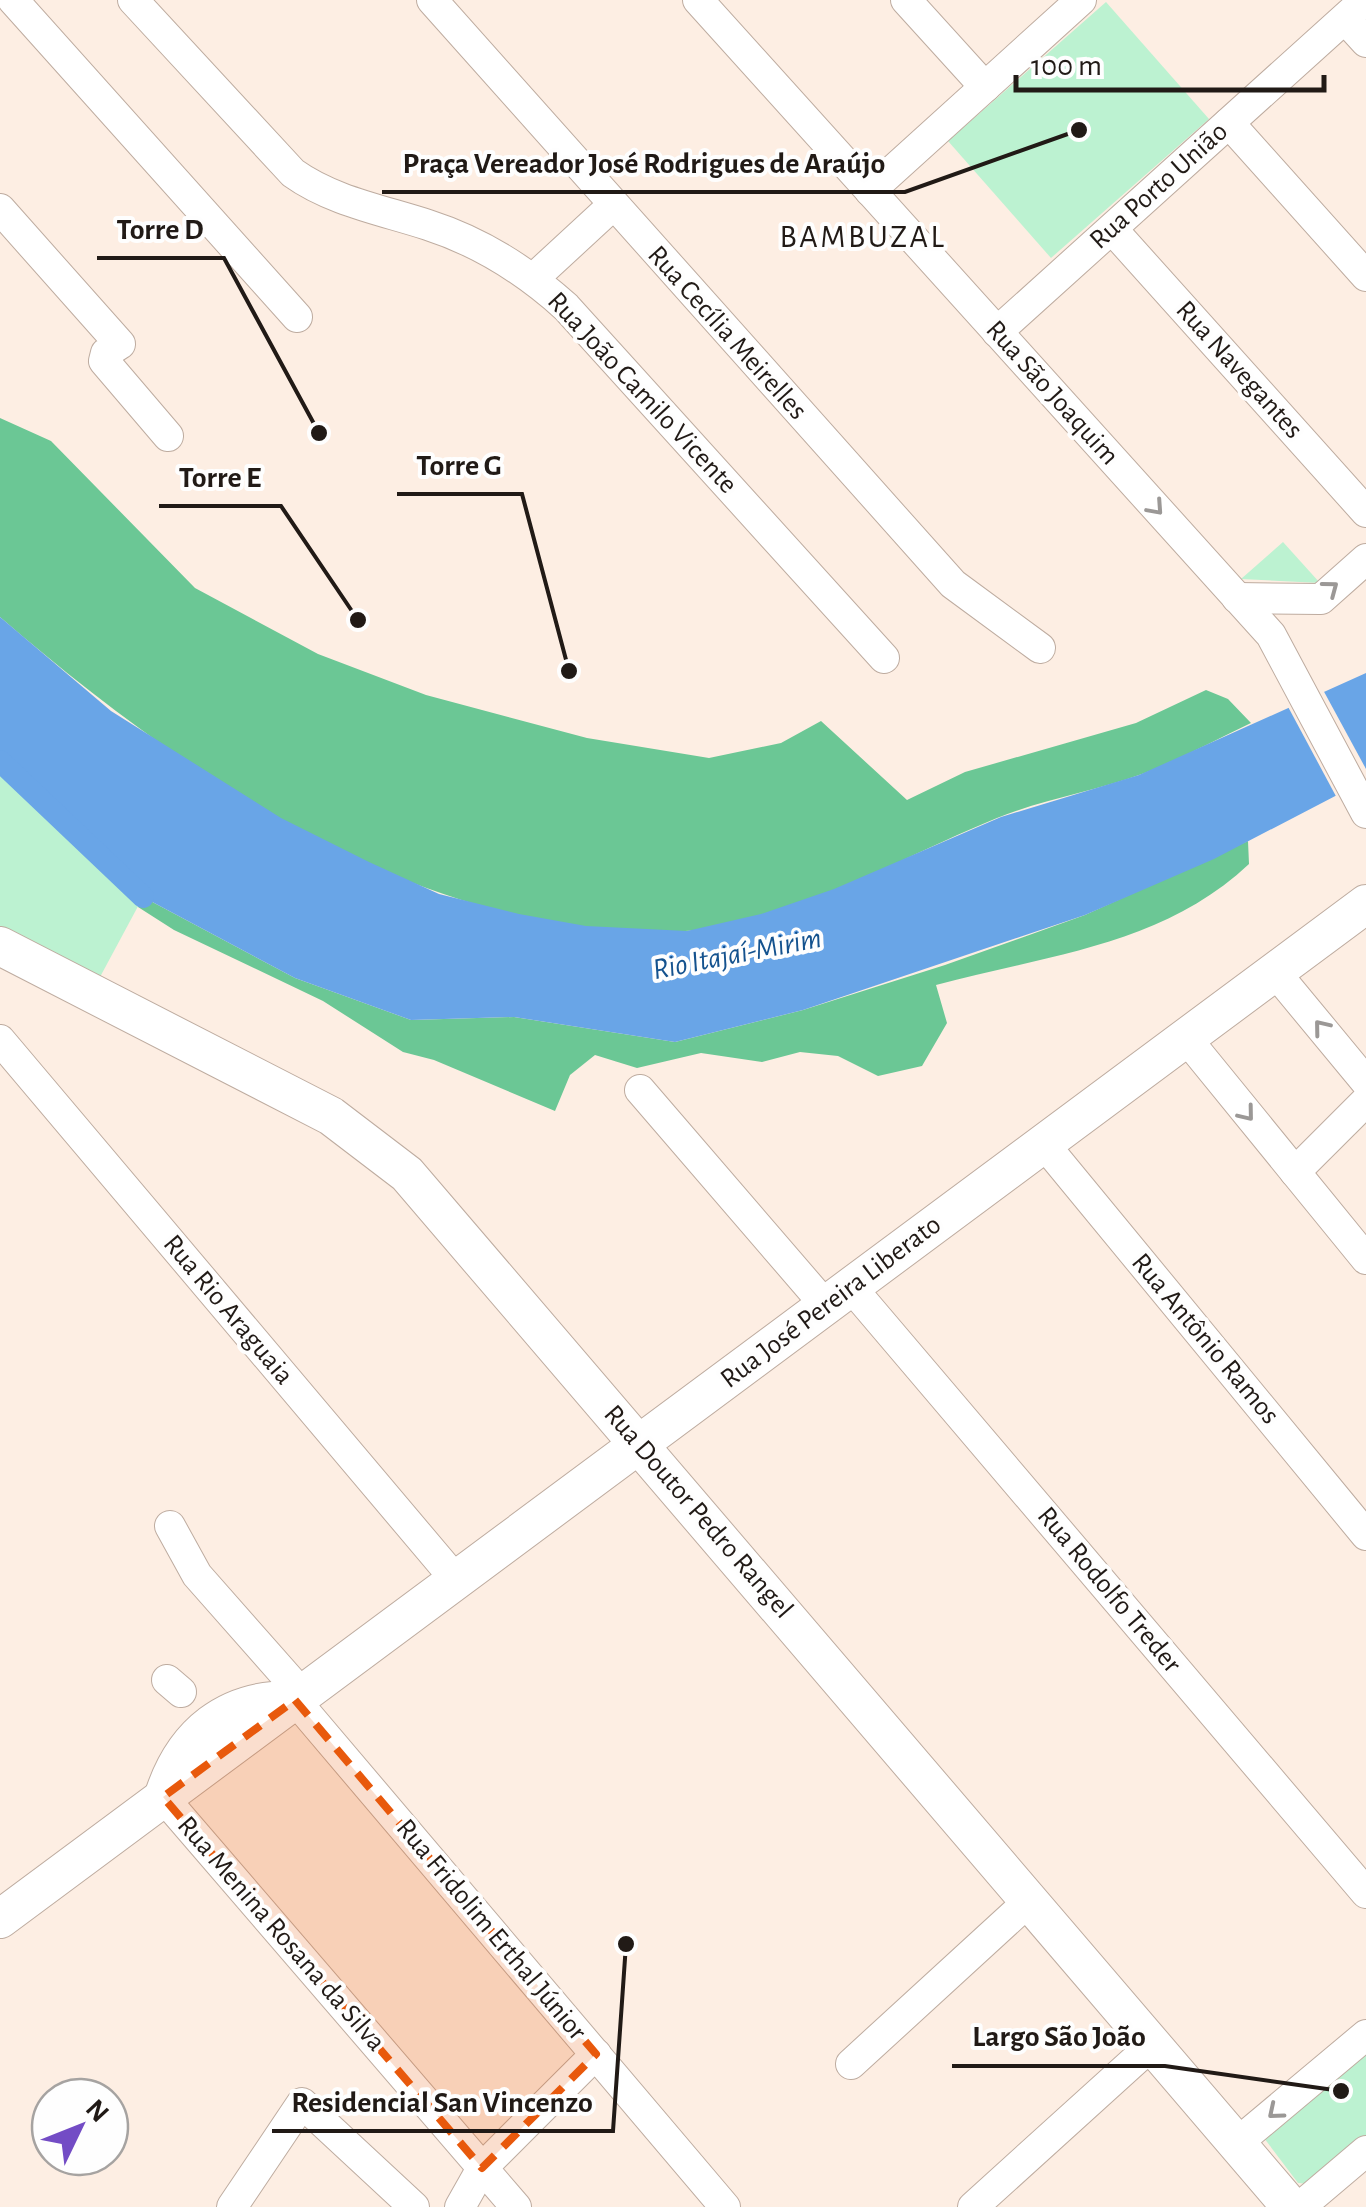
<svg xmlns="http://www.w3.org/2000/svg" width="1366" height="2207" font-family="'Alegreya Sans',sans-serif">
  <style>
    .green { fill: #bcf2d1 }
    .forest { fill: #6bc795 }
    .water { fill: #69a5e7 }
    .pier { fill: #fdeee3 }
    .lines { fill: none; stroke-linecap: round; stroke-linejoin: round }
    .canal { stroke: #69a5e7; stroke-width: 22 }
    .minor-casing { stroke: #beaca0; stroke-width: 32 }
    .major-casing { stroke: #beaca0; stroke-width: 40 }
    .minor { stroke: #fff; stroke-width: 30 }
    .major { stroke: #fff; stroke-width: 38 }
    .oneway { stroke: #9b9896 }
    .marked { fill: #e8590c; fill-opacity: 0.2; stroke: #e8590c; stroke-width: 8; stroke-dasharray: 20 12; stroke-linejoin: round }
    .labels { text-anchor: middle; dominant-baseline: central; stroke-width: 8; stroke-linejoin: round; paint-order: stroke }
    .street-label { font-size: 28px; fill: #211a16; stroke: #fefefe }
    .water-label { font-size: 30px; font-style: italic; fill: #14528e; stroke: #fefefe }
    .quarter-label { font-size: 32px; letter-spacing: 2.5px; fill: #211a16; stroke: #fefefe }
    .leader { fill: none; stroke: #211a16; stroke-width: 4 }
    .callout-dot { fill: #211a16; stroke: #fefefe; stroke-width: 4 }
    .callout-label { font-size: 30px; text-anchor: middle; font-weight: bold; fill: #211a16; stroke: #fefefe; stroke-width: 8; stroke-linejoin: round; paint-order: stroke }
  </style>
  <rect width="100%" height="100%" fill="#fdeee3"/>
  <g class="green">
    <polygon points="1106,2 1209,119 1051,258 948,141"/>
    <polygon points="1283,542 1320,583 1241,579"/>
    <polygon points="0,761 143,897 100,977 0,927"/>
    <polygon points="1366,2049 1366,2136 1309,2184 1298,2183 1264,2138"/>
  </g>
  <g class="forest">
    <path d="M0 418 51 441 195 588 318 654 426 695 587 738 709 758 781 743 821 721 907 800 965 772 1136 723 1206 690 1228 699 1251 723C1215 740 1179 760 1142 774 1095 791 1044 799 997 818 906 855 783 926 685 931 426 943 187 778 0 617Z"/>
    <path d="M1248 841 1249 864C1162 946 1046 955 936 985L947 1023 922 1066 878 1076 838 1056 800 1052 762 1062 701 1053 637 1068 595 1055 570 1075 555 1111 434 1060 403 1052 323 1001 174 930 138 907 143 897 295 978 411 1020 514 1017 675 1042 803 1010 945 965 1085 915Z"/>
  </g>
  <polygon class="water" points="0,617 111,711 281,818 369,862 439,894 519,914 586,926 687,931 761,914 834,889 1001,817 1139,775 1366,673 1366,780 1214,859 1085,915 803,1010 675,1042 514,1017 411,1020 295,978 143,897 0,761"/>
  <polygon class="pier" points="1322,688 1366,769 1366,785 1338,800 1286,703"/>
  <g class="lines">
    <polyline class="canal" points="0,761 143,897"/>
    <defs>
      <g id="minor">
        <polyline points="13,0 297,317"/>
        <path d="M133 0 293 173C332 201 382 210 428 225 481 242 525 270 566 307L884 658"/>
        <polyline points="432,0 953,584 1040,648"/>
        <polyline points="698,0 1271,635 1366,813"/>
        <polyline points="906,0 985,87"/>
        <polyline points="1345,19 1366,42"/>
        <polyline points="1229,123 1366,276"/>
        <polyline points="870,191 1081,0"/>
        <polyline points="0,209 120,344 106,353 104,361 168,436"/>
        <polyline points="1112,229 1366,512"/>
        <polyline points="534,278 612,206"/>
        <polyline points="997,332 1365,0"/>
        <polyline points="1237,598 1321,599 1366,559"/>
        <polyline points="1275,972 1366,1082"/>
        <polyline points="1186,1038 1366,1259"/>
        <polyline points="0,1040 456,1580"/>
        <polyline points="640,1090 826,1306"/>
        <polyline points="1044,1144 1366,1535"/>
        <polyline points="1295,1172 1366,1101"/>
        <polyline points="851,1287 1366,1893"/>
        <polyline points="170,1526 197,1575 302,1694"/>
        <polyline points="167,1680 181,1692"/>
        <polyline points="295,1700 725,2207"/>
        <polyline points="163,1797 516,2207"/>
        <polyline points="851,2064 1030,1900"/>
        <polyline points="1237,2143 1366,2035"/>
        <polyline points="232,2207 302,2103 414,2207"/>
        <polyline points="460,2207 482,2168 596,2054"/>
        <polyline points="973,2207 1153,2044"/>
        <polyline points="1300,2207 1366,2151"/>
      </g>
      <g id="major">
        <polyline points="0,946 331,1116 407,1174 1291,2207"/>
        <path d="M164 1795C184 1734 227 1699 293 1700"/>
        <polyline points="0,1919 1366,904"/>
      </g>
    </defs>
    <use href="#minor" class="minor-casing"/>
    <use href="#major" class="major-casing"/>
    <use href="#minor" class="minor"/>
    <use href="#major" class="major"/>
  </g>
  <defs><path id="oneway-chevron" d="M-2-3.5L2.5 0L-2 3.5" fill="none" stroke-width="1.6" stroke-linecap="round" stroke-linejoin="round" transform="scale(2.5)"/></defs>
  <g class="oneway">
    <use href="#oneway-chevron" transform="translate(1156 508) rotate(48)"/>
    <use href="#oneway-chevron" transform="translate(1331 588) rotate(-37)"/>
    <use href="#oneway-chevron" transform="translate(1321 1027) rotate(-129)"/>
    <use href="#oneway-chevron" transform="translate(1247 1114) rotate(51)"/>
    <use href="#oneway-chevron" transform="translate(1275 2112) rotate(140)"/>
  </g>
  <path class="marked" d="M295 1700 596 2054 482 2168 163 1797Z"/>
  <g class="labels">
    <g class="street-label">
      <text transform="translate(1159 186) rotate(-42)">Rua Porto União</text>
      <text transform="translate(727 333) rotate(48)">Rua Cecília Meirelles</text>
      <text transform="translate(1239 370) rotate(48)">Rua Navegantes</text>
      <text transform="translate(642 393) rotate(47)">Rua João Camilo Vicente</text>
      <text transform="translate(1052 393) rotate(48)">Rua São Joaquim</text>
      <text transform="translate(831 1302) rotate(-37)">Rua José Pereira Liberato</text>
      <text transform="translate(228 1310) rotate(50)">Rua Rio Araguaia</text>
      <text transform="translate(1205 1339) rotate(50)">Rua Antônio Ramos</text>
      <text transform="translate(698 1512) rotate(49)">Rua Doutor Pedro Rangel</text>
      <text transform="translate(1109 1590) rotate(50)">Rua Rodolfo Treder</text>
      <text transform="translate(491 1930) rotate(50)">Rua Fridolim Erthal Júnior</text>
      <text transform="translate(281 1934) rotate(49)">Rua Menina Rosana da Silva</text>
    </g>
    <g class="water-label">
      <text transform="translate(737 954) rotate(-11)">Rio Itajaí-Mirim</text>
    </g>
    <g class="quarter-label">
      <text x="863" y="237">BAMBUZAL</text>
    </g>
  </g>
  <path class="leader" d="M1079 130L905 192H382M319 433L224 258H97M569 671L522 494H397M358 620L281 506H159M1341 2091L1165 2066H952M626 1944L613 2131H272"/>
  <g class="callout-dot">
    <circle cx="1079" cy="130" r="10"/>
    <circle cx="319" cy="433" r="10"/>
    <circle cx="569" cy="671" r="10"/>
    <circle cx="358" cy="620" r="10"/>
    <circle cx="1341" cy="2091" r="10"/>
    <circle cx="626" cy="1944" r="10"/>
  </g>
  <g class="callout-label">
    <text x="644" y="173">Praça Vereador José Rodrigues de Araújo</text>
    <text x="160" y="239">Torre D</text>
    <text x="459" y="475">Torre G</text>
    <text x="220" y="487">Torre E</text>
    <text x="1059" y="2046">Largo São João</text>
    <text x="442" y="2112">Residencial San Vincenzo</text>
  </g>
  <g transform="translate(80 2127) rotate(47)"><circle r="48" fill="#fefefe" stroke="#a6a3a1" stroke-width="2.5"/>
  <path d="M0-8L18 38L0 25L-18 38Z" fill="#734cc5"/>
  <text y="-15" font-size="28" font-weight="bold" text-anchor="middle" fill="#211a16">N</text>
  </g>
  <path d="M1016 75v15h308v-15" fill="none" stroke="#211a16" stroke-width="5"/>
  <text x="1031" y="75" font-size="30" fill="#211a16" stroke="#fefefe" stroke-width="8" paint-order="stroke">100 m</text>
</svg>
